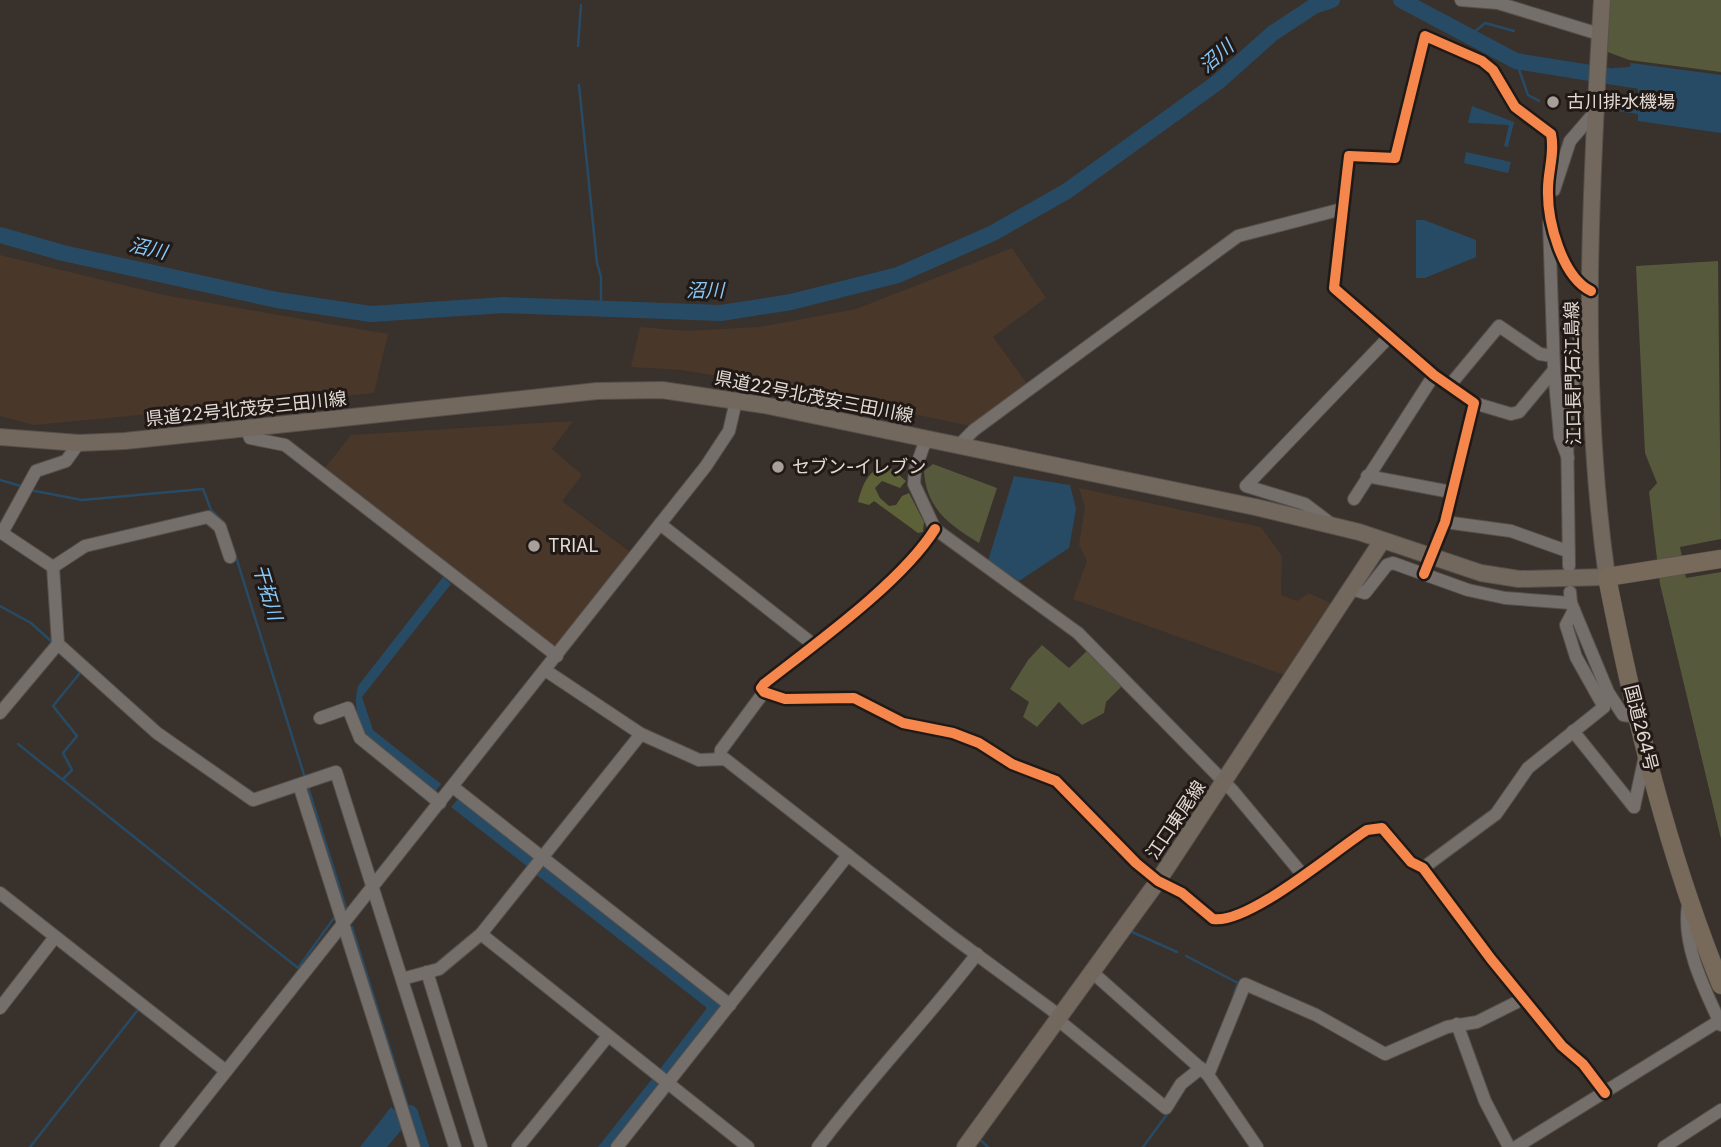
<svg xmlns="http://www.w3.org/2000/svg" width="1721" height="1147" viewBox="0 0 1721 1147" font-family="Inter,'Noto Sans JP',sans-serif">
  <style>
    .built { fill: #49372a }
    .green { fill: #56593c }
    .forest { fill: #5c6138 }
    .water { fill: #284b65 }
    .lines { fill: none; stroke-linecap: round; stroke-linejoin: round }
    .stream { stroke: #284b65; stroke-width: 2.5 }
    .river { stroke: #284b65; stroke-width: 16 }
    .minor-casing { stroke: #56504b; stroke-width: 14 }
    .major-casing { stroke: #56504b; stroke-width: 18 }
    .highway-casing { stroke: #56504b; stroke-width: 19 }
    .minor { stroke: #756f6b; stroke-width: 12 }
    .major { stroke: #73685e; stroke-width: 16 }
    .highway { stroke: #776a5a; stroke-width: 18 }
    .cycleway-casing { stroke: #201915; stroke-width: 15 }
    .cycleway { stroke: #f5874c; stroke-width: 10 }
    .poi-dot { fill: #a89f99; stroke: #201915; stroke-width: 2.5 }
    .labels { text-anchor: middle; stroke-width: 6; stroke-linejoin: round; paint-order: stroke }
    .poi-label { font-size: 18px; fill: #e3dad4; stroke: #201915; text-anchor: start }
    .street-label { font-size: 18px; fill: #e3dad4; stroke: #201915 }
    .water-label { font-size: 19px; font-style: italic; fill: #87c8fa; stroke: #201915 }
  </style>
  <rect width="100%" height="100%" fill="#39312c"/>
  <!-- built -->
  <g class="built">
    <polygon points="1012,248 1046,298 993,337 1028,385 970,426 792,388 681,370 631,367 640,327 687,331 759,327 856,309"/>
    <polygon points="0,255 164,295 388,334 374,393 34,425 0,416"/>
    <polygon points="573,421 552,449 582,475 562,501 630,552 554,648 324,469 351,435"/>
    <polygon points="1079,488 1261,527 1282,556 1281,595 1297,601 1309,593 1335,605 1287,676 1073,599 1087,561 1079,545 1085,507"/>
  </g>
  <!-- green -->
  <g class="green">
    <polygon points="1608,0 1721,0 1721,72 1629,60 1605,51"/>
    <polygon points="1718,261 1721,539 1680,547 1686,578 1721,572 1721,839 1660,584 1649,492 1657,483 1645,453 1636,266"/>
    <path d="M 933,464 L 997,488 L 979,543 C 949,525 926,508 924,471 Z"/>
    <polygon points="1042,645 1069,668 1089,649 1123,685 1106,702 1104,713 1082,725 1059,702 1037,727 1023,717 1029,702 1010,689 1028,660"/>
  </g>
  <!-- forest -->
  <path class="forest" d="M 887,465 L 906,481 L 900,488 L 882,481 L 875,488 L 880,498 L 889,506 L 896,505 L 902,496 L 909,493 L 924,522 L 923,532 L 918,533 L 874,501 L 869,505 L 858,502 C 862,486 868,469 887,465 Z"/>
  <!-- water -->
  <g class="water">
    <polygon points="1631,63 1721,75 1721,133 1638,121 1638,114 1616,111 1617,107 1638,105 1638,89 1613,81 1614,68 1630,67"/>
    <polygon points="1472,106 1514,122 1508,147 1504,146 1509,125 1468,123"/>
    <polygon points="1466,152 1511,162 1508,173 1464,163"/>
    <polygon points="1416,220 1424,220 1476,240 1476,257 1425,278 1416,278"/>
    <polygon points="1014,476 1070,485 1076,509 1069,548 1019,581 988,561"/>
    <path d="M 443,577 L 451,584 L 362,697 L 373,730 L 441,784 L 435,792 C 398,763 345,739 358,686 Z"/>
    <polygon points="458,799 534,859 528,867 451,807"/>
    <polygon points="544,867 722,1007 668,1075 660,1069 707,1008 537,875"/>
    <polygon points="652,1079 660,1086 612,1147 598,1147"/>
    <polygon points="391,1107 398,1113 403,1128 387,1147 360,1147"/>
  </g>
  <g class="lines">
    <!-- stream -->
    <g class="stream">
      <polyline points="1312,0 1314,6"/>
      <polyline points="1471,35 1485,23 1514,31"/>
      <polyline points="578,46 581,5"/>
      <polyline points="1516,61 1528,95 1539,101"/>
      <polyline points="579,85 597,263 601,277 601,310"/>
      <polyline points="0,480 24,487"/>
      <polyline points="30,490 82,500 203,489 211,510 225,524"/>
      <polyline points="236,557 305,778"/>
      <polyline points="0,606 31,623 52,642"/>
      <polyline points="18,744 298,968 334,918"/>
      <polyline points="63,779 72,770 63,753 77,736 53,706 80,673 73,665"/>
      <polyline points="308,787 346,908"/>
      <polyline points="352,927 410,1113"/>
      <polyline points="1132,932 1177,952"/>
      <polyline points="1186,956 1238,983 1234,994"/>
      <polyline points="979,1139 988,1147"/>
      <polyline points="30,1147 137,1011"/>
      <polyline points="1143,1147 1168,1113"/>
    </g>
    <!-- river -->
    <g class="river">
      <polyline points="1401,0 1516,61 1634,80"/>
      <polyline points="0,235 63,253 277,300 371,314 504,305 721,313 791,302 898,275 993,233 1067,191 1218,82 1273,33 1314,6 1332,0"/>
      <polyline points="410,1113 421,1147"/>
    </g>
    <defs>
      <g id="minor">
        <polyline points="1461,0 1498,3 1599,34"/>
        <polyline points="1554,190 1570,141 1595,112"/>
        <polyline points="1549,222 1554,370 1560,437 1568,458"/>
        <polyline points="1450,385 1499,326 1540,354 1553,356"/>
        <polyline points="1474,403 1511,414 1519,412 1554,370"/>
        <polyline points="246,428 250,438 285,445 557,656"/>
        <polyline points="926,439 915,470 914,484 935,529 1078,633 1233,791 1302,874"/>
        <polyline points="79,443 66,461 36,471 2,533 53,567 58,644 157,733 253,800 336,772 455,1147"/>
        <polyline points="959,445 974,430 1238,236 1342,209"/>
        <polyline points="1367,476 1451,492"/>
        <polyline points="1354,499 1434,375"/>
        <polyline points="1445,522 1511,531 1567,551"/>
        <polyline points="1330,523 1305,504 1246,486 1389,337"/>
        <polyline points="660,524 814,645"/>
        <path d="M 935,529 C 902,582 815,644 764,684 L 761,688 L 764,692 L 785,699 L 854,698 L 903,723 L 953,733 L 979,743 L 1012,764 L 1056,781 L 1136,863 L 1158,881 L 1182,893 L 1213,919 C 1248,925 1334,851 1367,830 L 1382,828 L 1411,862 L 1423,868 L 1491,959 L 1562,1046 L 1583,1064 L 1605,1093"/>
        <path d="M 1435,547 L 1445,522 L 1474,403 L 1434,375 L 1334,288 L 1349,156 L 1395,158 L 1425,36 L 1482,61 L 1493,70 L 1515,107 L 1551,134 C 1555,153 1548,171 1548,189 C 1547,221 1562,277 1591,291"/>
        <polyline points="1569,566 1567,428 1569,395 1580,361 1579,336 1591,321"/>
        <polyline points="53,567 85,546 208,517 220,527 230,557"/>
        <polyline points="1351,589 1365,593 1387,565 1393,563 1468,590 1505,598 1571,603"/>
        <polyline points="1570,592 1571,603 1608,692 1623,715 1637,717"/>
        <polyline points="545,670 641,734 699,760 725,759 950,935 1060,1016"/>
        <polyline points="0,713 58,644"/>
        <polyline points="320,718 348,708 360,738 440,803"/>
        <polyline points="1573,731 1634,807"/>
        <polyline points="720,758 721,750 764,692"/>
        <polyline points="299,785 414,1147"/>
        <polyline points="453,787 730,1005"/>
        <polyline points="1634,807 1645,756"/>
        <polyline points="1423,868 1496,814 1528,768 1604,707 1576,657 1566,625 1574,610"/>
        <polyline points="0,893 226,1071"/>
        <path d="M 1688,906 C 1682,946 1705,990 1721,1025"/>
        <polyline points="481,934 748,1147"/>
        <polyline points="427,972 481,1147"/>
        <polyline points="1092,972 1208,1075 1257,1147"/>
        <polyline points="402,979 439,969 481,934 641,734"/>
        <polyline points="0,1008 55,937"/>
        <polyline points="1057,1019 1166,1108 1181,1084 1201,1068"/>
        <polyline points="1457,1024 1485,1101 1509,1147"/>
        <polyline points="1208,1075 1245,984 1316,1015 1385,1054 1447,1027 1477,1022 1523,999"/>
        <polyline points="166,1147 706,466 729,431 736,401"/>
        <polyline points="518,1147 608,1036"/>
        <polyline points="617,1147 848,855"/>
        <path d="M 818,1147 C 868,1080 926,1020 977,954"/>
        <polyline points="1516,1147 1719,1021"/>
        <polyline points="1664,1147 1721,1110"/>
      </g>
      <g id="major">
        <path d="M 0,437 L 79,443 L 125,441 L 597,391 L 662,390 L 764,405 L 1255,507 L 1359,532 L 1481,573 L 1519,579 L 1607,577 C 1580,387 1590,191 1602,0"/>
        <polyline points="965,1147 1158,881 1382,541"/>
      </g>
      <path id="highway" d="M 1721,559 L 1607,577 C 1634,715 1668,855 1721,985"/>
    </defs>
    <!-- minor casing -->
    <use href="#minor" class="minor-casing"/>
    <!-- major casing -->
    <use href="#major" class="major-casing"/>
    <!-- highway casing -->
    <use href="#highway" class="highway-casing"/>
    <!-- minor -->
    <use href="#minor" class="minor"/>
    <!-- major -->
    <use href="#major" class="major"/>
    <!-- highway -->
    <use href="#highway" class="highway"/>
    <defs>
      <g id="cycleway">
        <path d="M 935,529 C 902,582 815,644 764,684 L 761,688 L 764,692 L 785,699 L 854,698 L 903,723 L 953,733 L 979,743 L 1012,764 L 1056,781 L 1136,863 L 1158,881 L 1182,893 L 1213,919 C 1248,925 1334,851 1367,830 L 1382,828 L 1411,862 L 1423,868 L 1491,959 L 1562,1046 L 1583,1064 L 1605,1093"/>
        <path d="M 1424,574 L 1445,522 L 1474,403 L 1434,375 L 1334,288 L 1349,156 L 1395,158 L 1425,36 L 1482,61 L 1493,70 L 1515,107 L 1551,134 C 1555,153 1548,171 1548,189 C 1547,221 1562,277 1591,291"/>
      </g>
    </defs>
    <!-- cycleway casing -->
    <use href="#cycleway" class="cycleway-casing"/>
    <!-- cycleway -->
    <use href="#cycleway" class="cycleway"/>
  </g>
  <!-- markers -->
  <g class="poi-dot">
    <circle cx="1553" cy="102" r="7"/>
    <circle cx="778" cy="467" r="7"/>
    <circle cx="534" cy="546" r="7"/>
  </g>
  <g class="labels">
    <!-- poi labels -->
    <g class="poi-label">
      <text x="1567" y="108">古川排水機場</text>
      <text x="792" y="473">セブン-イレブン</text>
      <text x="548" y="552">TRIAL</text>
    </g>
    <!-- street labels -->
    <g class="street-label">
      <text transform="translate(1573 373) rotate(-91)" y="6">江口長門石江島線</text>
      <text transform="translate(814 397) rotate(11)" y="6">県道22号北茂安三田川線</text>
      <text transform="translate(246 409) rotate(-6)" y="6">県道22号北茂安三田川線</text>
      <text transform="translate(1641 728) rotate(76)" y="6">国道264号</text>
      <text transform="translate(1176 820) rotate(-56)" y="6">江口東尾線</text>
    </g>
    <!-- water labels -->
    <g class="water-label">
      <text transform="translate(1216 56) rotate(-41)" y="7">沼川</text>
      <text transform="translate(148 248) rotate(13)" y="7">沼川</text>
      <text x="705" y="297">沼川</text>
      <text transform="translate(268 592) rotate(73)" y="7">干拓川</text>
    </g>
  </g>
</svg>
